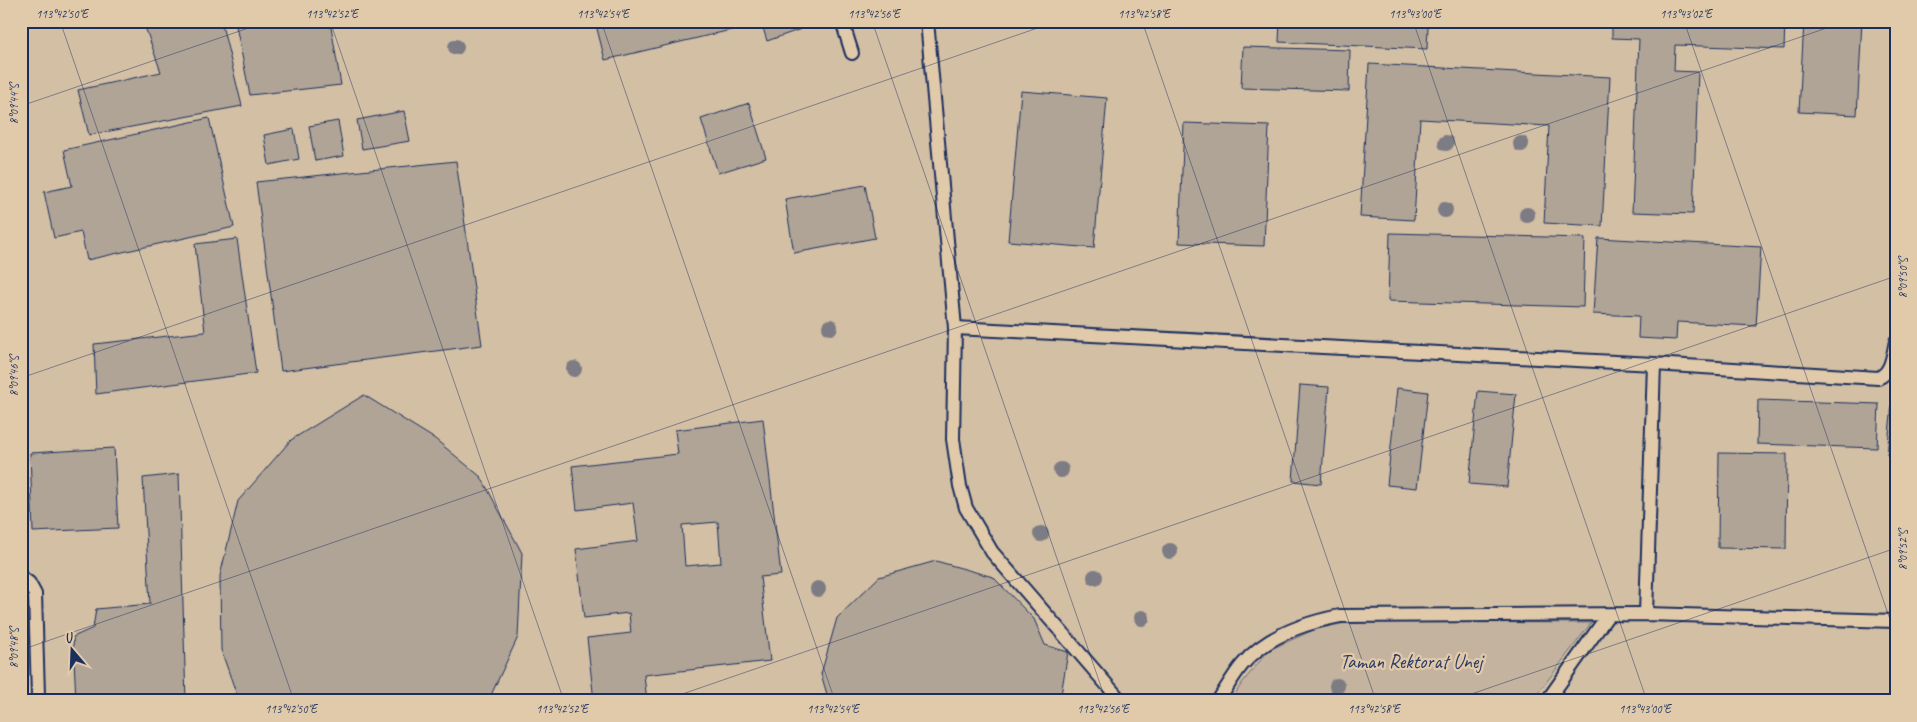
<svg xmlns="http://www.w3.org/2000/svg" width="1917" height="722" viewBox="0 0 1917 722" font-family="Caveat,sans-serif">
  <style>
    .built { fill: #d2bfa4 }
    .green { fill: #c4b39f; stroke: #70717e }
    .building { fill: #b0a497; stroke: #1b2f5e; fill-rule: evenodd }
    .lines { fill: none; stroke-linecap: round; stroke-linejoin: round }
    .service-casing { stroke: #1b2f5e; stroke-width: 16 }
    .service { stroke: #e1caaa; stroke-width: 12 }
    .tree { fill: #7d7c84 }
    .ticks { fill: none; stroke: #1b2f5e; stroke-width: 1; stroke-opacity: 0.45 }
    .labels { text-anchor: middle; stroke-width: 4.5; stroke-linejoin: round; paint-order: stroke }
    .park-label { font-size: 20px; fill: #2c3c64; stroke: #e1caaa }
    .neatline { fill: none; stroke: #1b2f5e; stroke-width: 2 }
    .ticks-label { font-size: 12px; text-anchor: middle; fill: #1b2f5e }
  </style>
  <rect width="100%" height="100%" fill="#e1caaa"/>
  <filter id="ink" filterUnits="userSpaceOnUse"><feTurbulence type="fractalNoise" baseFrequency=".02" numOctaves="2"/><feDisplacementMap in="SourceGraphic" scale="10" xChannelSelector="R" yChannelSelector="G"/><feConvolveMatrix kernelMatrix="1 2 1 2 8 2 1 2 1" color-interpolation-filters="sRGB"/></filter>
  <g filter="url(#ink)">
    <!-- built -->
    <rect class="built" x="21" y="21" width="1875" height="680"/>
    <!-- green -->
    <polygon class="green" points="1351,622 1591,623 1532,701 1231,701 1242,683 1269,650 1316,629"/>
    <!-- building -->
    <g class="building">
      <polygon points="143,21 221,21 242,106 89,135 78,90 161,72"/>
      <polygon points="235,21 330,21 341,85 250,95"/>
      <polygon points="595,21 751,21 752,25 605,60"/>
      <polygon points="761,21 802,21 804,28 767,41"/>
      <polygon points="1070,21 1223,21 1223,26"/>
      <polygon points="1280,21 1320,21 1428,26 1427,49 1279,42"/>
      <polygon points="1612,21 1785,21 1784,49 1675,45 1674,71 1698,72 1693,214 1632,212 1639,39 1612,38"/>
      <polygon points="1804,21 1862,21 1857,115 1799,112"/>
      <polygon points="1243,47 1350,50 1349,91 1241,88"/>
      <polygon points="1369,64 1610,77 1602,226 1544,223 1549,126 1420,119 1414,220 1360,217"/>
      <polygon points="1021,91 1107,98 1094,248 1008,241"/>
      <polygon points="749,103 766,158 718,173 701,119"/>
      <polygon points="404,111 410,141 362,149 357,120"/>
      <polygon points="209,118 234,227 87,260 81,232 54,238 44,192 72,186 64,150"/>
      <polygon points="338,121 344,156 315,161 309,126"/>
      <polygon points="1184,123 1269,126 1264,246 1179,243"/>
      <polygon points="294,129 299,159 269,165 264,135"/>
      <polygon points="456,161 482,345 281,371 256,182"/>
      <polygon points="865,185 875,238 794,253 785,199"/>
      <polygon points="1390,233 1585,238 1583,307 1388,301"/>
      <polygon points="1598,238 1761,247 1756,326 1677,322 1676,340 1638,338 1639,316 1593,314"/>
      <polygon points="237,239 256,373 96,394 94,344 205,332 195,244"/>
      <polygon points="1300,385 1329,387 1321,484 1293,481"/>
      <polygon points="1397,388 1428,392 1417,488 1387,485"/>
      <polygon points="1478,391 1516,394 1507,487 1469,484"/>
      <polygon points="1893,393 1896,393 1896,455 1887,455"/>
      <polygon points="364,395 435,439 481,477 522,553 518,637 491,695 486,701 239,701 221,650 220,576 238,501 291,440"/>
      <polygon points="1758,400 1879,404 1877,448 1757,444"/>
      <path d="M 763,419 L 781,575 L 760,577 L 770,661 L 644,675 L 647,701 L 594,701 L 587,638 L 631,633 L 629,613 L 584,618 L 576,549 L 638,541 L 633,503 L 577,510 L 572,466 L 678,454 L 675,430 ZM 718,522 L 721,563 L 685,566 L 682,525 Z"/>
      <polygon points="114,448 118,528 33,532 30,453"/>
      <polygon points="1719,453 1787,454 1786,549 1718,548"/>
      <polygon points="179,474 186,701 76,701 73,637 93,628 96,609 150,604 143,478"/>
      <polygon points="936,561 993,577 1034,619 1045,645 1068,652 1060,701 829,701 821,674 837,618 879,577"/>
    </g>
    <g class="lines">
      <defs>
        <g id="service">
          <polyline points="842,21 852,53"/>
          <polyline points="927,21 955,328 953,439 960,486 966,508 992,552 1121,701"/>
          <path d="M 955,328 L 1654,364 L 1878,378 C 1892,373 1893,354 1896,341"/>
          <polyline points="21,577 29,583 35,594 38,695"/>
          <polyline points="1646,614 1654,364"/>
          <path d="M 1218,701 C 1226,689 1233,676 1242,665 C 1266,636 1304,623 1340,616 L 1646,614 L 1896,621"/>
          <polyline points="1547,701 1608,615"/>
        </g>
      </defs>
      <!-- service casing -->
      <use href="#service" class="service-casing"/>
      <!-- service -->
      <use href="#service" class="service"/>
    </g>
    <!-- trees -->
    <g class="tree">
      <circle cx="456" cy="47" r="8"/>
      <circle cx="1446" cy="143" r="8"/>
      <circle cx="1521" cy="144" r="8"/>
      <circle cx="1445" cy="210" r="8"/>
      <circle cx="1527" cy="215" r="8"/>
      <circle cx="830" cy="327" r="8"/>
      <circle cx="574" cy="369" r="8"/>
      <circle cx="1061" cy="470" r="8"/>
      <circle cx="1041" cy="534" r="8"/>
      <circle cx="1170" cy="551" r="8"/>
      <circle cx="1095" cy="577" r="8"/>
      <circle cx="818" cy="589" r="8"/>
      <circle cx="1142" cy="618" r="8"/>
      <circle cx="1337" cy="686" r="8"/>
    </g>
  </g>
  <!-- ticks -->
  <path class="ticks" d="M 60,21 L 294,701M 330,21 L 564,701M 601,21 L 835,701M 872,21 L 1106,701M 1142,21 L 1376,701M 1413,21 L 1647,701M 1684,21 L 1896,637M 21,106 L 269,21M 21,378 L 1058,21M 21,650 L 1847,21M 21,696 L 23,701M 662,701 L 1896,276M 1451,701 L 1896,548"/>
  <g class="labels">
    <!-- park labels -->
    <g class="park-label">
      <text x="1411" y="668">Taman Rektorat Unej</text>
    </g>
  </g>
  <!-- margin -->
  <rect width="1917" height="722" fill="none" stroke="#e1caaa" stroke-width="55"/>
  <!-- north arrow -->
  <g transform="translate(72 650) rotate(341)" stroke="#e1caaa" stroke-width="4" paint-order="stroke">
  <path d="M0-4L9 19L0 12L-9 19Z" fill="#1b2f5e"/>
  <text y="-8" font-size="14" font-weight="bold" text-anchor="middle" fill="#1b2f5e">U</text>
  </g>
  <rect x="28" y="28" width="1862" height="666" class="neatline"/>
  <g class="ticks-label">
    <text x="62" y="18">113°42'50"E</text>
    <text x="332" y="18">113°42'52"E</text>
    <text x="603" y="18">113°42'54"E</text>
    <text x="874" y="18">113°42'56"E</text>
    <text x="1144" y="18">113°42'58"E</text>
    <text x="1415" y="18">113°43'00"E</text>
    <text x="1686" y="18">113°43'02"E</text>
    <text transform="translate(14 104) rotate(-90)" y="4">8°09'44"S</text>
    <text transform="translate(1903 278) rotate(-90)" y="4">8°09'50"S</text>
    <text transform="translate(14 376) rotate(-90)" y="4">8°09'46"S</text>
    <text transform="translate(1903 550) rotate(-90)" y="4">8°09'52"S</text>
    <text transform="translate(14 648) rotate(-90)" y="4">8°09'48"S</text>
    <text x="291" y="713">113°42'50"E</text>
    <text x="562" y="713">113°42'52"E</text>
    <text x="833" y="713">113°42'54"E</text>
    <text x="1103" y="713">113°42'56"E</text>
    <text x="1374" y="713">113°42'58"E</text>
    <text x="1645" y="713">113°43'00"E</text>
  </g>
</svg>
